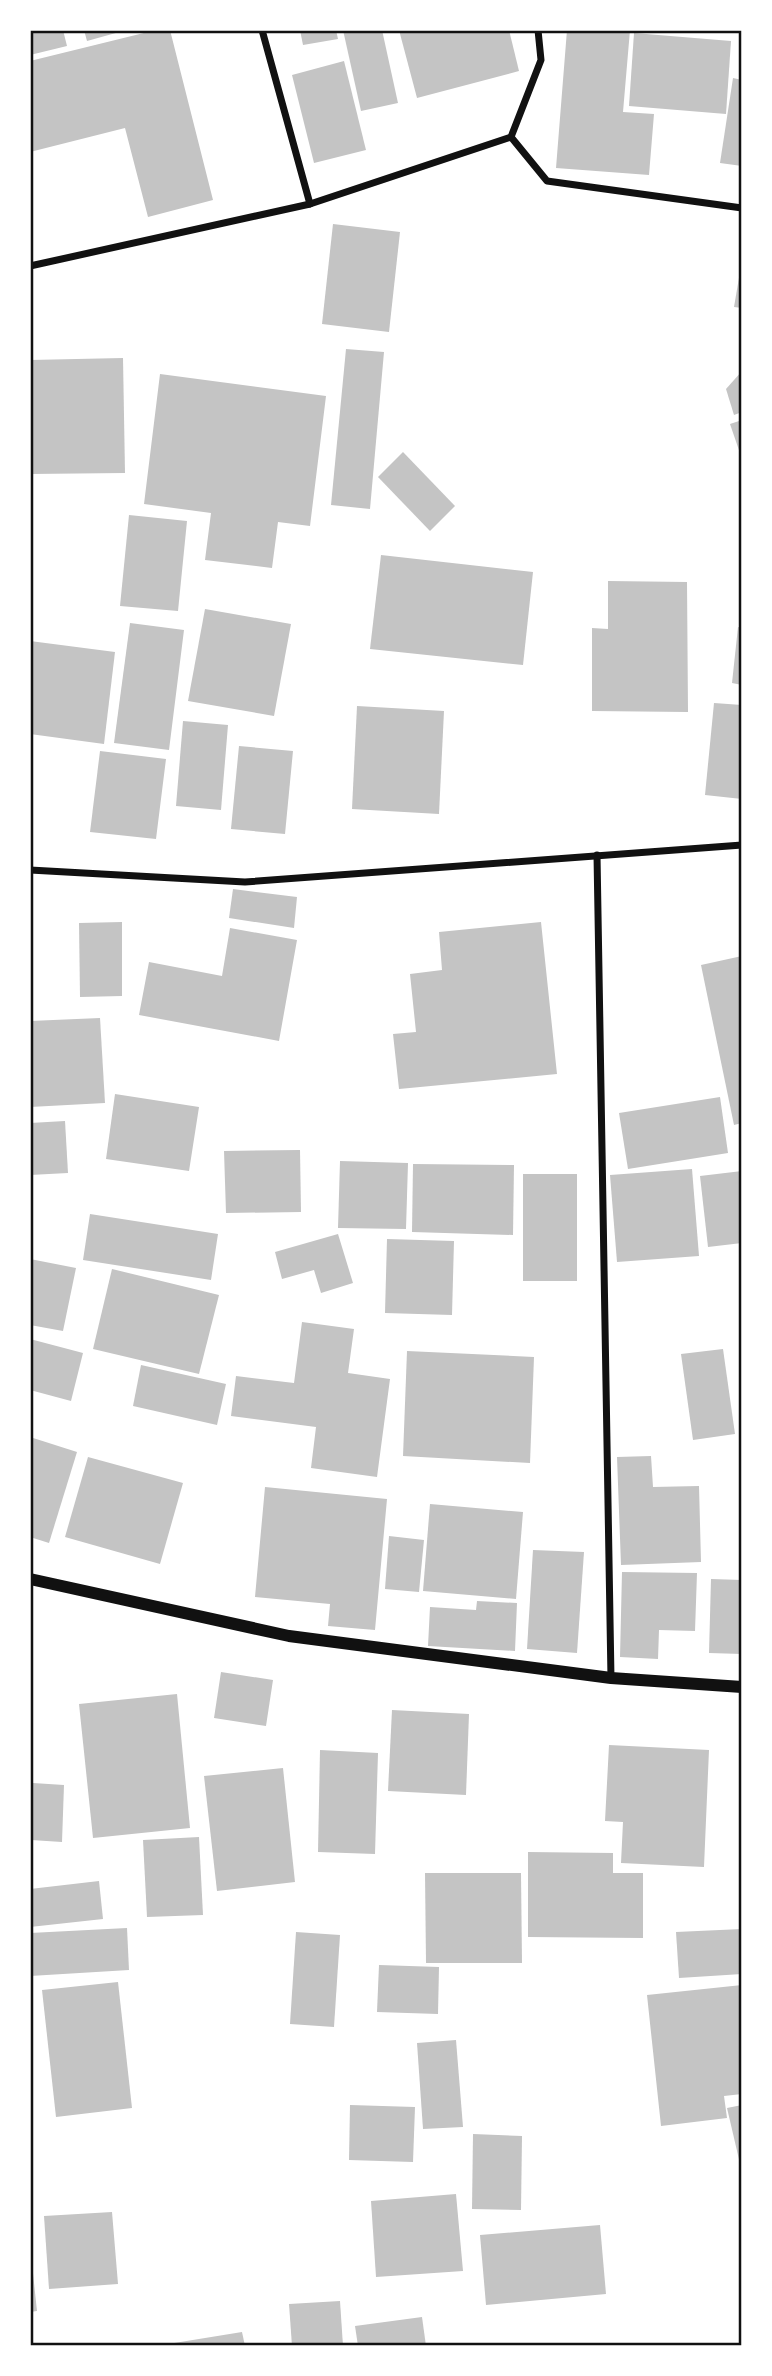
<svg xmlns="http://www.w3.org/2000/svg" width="772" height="2376" viewBox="0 0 772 2376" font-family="Montserrat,sans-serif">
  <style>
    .building { fill: #c4c4c4 }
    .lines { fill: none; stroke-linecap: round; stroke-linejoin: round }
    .minor { stroke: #111; stroke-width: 7 }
    .tertiary { stroke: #111; stroke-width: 12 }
    .neatline { fill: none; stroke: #111; stroke-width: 2.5 }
  </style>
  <rect width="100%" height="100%" fill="#fff"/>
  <!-- building -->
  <g class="building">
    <polygon points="30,30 63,30 67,46 30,55"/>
    <polygon points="84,30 123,30 123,31 87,41"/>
    <polygon points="156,30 170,30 213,200 148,217 125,128 30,152 30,61"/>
    <polygon points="300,30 336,30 338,39 303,45"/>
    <polygon points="343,30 382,30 398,103 361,111"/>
    <polygon points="399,30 509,30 519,71 417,98"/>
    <polygon points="567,30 630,30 623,112 654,114 649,175 556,168"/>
    <polygon points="634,33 731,41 726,114 629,106"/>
    <polygon points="344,61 366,150 314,163 292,75"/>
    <polygon points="733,78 742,80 742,166 720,163"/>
    <polygon points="333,224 400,232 389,332 322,324"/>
    <polygon points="741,266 742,266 742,308 734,307"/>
    <polygon points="346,349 384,352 370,509 331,505"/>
    <polygon points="123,358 125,473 30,474 30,360"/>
    <polygon points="742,371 742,412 734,415 726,389"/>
    <polygon points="160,374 326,396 310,526 278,522 272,568 205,560 211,513 144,504"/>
    <polygon points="742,420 742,459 730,424"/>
    <polygon points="403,452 455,506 430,531 378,477"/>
    <polygon points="129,515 187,521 178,611 120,606"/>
    <polygon points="381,555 533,572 523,665 370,649"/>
    <polygon points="608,581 687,582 688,712 592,711 592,628 608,629"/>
    <polygon points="205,609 291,624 274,716 188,701"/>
    <polygon points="130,623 184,630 169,750 114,743"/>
    <polygon points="738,627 742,628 742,685 732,683"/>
    <polygon points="30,641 115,652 104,744 30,734"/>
    <polygon points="714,703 742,705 742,799 705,795"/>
    <polygon points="357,706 444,711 439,814 352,809"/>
    <polygon points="183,721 228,725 221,810 176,806"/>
    <polygon points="239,746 293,751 285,834 231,829"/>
    <polygon points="100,751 166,759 156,839 90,832"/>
    <polygon points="233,889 297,897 294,928 229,918"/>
    <polygon points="122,922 122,996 80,997 79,923"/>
    <polygon points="541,922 557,1074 399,1089 393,1034 416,1032 410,974 442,970 439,932"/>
    <polygon points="230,928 297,940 279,1041 139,1015 149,962 222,976"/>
    <polygon points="742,956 742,1123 734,1125 701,965"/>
    <polygon points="100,1018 105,1103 30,1107 30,1021"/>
    <polygon points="115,1094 199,1107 189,1171 106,1159"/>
    <polygon points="720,1097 728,1153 628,1169 619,1113"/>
    <polygon points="65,1121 68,1173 30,1175 30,1123"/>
    <polygon points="300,1150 301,1212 226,1213 224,1151"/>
    <polygon points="340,1161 408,1163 406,1229 338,1228"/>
    <polygon points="413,1164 514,1165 513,1235 412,1232"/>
    <polygon points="692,1169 699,1256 617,1262 610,1175"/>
    <polygon points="742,1171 742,1243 708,1247 700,1176"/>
    <rect x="523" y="1174" width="54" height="107"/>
    <polygon points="90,1214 218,1234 211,1280 83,1260"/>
    <polygon points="338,1234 353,1283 321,1293 314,1270 282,1279 275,1252"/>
    <polygon points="387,1239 454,1241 452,1315 385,1313"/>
    <polygon points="30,1259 76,1268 63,1331 30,1325"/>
    <polygon points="112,1269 219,1295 199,1374 93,1349"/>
    <polygon points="302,1322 354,1329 348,1373 390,1379 377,1477 311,1468 316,1427 231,1416 236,1376 294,1383"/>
    <polygon points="30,1339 83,1353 71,1401 30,1390"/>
    <polygon points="723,1349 735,1434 693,1440 681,1354"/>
    <polygon points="407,1351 534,1357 530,1463 403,1456"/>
    <polygon points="141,1365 226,1384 217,1425 133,1406"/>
    <polygon points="30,1437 77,1452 49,1543 30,1537"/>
    <polygon points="651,1456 653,1487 699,1486 701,1562 621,1565 617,1457"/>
    <polygon points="88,1457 183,1483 160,1564 65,1537"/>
    <polygon points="265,1487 387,1499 375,1630 328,1626 330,1604 255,1597"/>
    <polygon points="430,1504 523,1512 516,1599 423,1591"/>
    <polygon points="389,1536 424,1540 419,1592 385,1589"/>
    <polygon points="533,1550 584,1552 577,1653 527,1649"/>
    <polygon points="622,1572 697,1573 695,1631 659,1630 658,1659 620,1657"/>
    <polygon points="711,1579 742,1580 742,1654 709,1653"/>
    <polygon points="477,1601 517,1603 515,1651 428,1646 430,1607 476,1610"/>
    <polygon points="221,1672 273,1680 266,1726 214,1718"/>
    <polygon points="177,1694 190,1828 93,1838 79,1704"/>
    <polygon points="392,1710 469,1714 466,1795 388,1791"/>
    <polygon points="609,1745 709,1750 704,1867 621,1863 623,1822 605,1821"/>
    <polygon points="320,1750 378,1753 375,1854 318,1852"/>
    <polygon points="283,1768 295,1882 217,1891 204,1776"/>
    <polygon points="33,1783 64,1785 62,1842 31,1840"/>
    <polygon points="199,1837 203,1915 147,1917 143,1840"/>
    <polygon points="528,1852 613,1853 613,1873 643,1873 643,1938 528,1937"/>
    <polygon points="425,1873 521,1873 522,1963 426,1963"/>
    <polygon points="99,1881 103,1919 30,1927 30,1889"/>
    <polygon points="127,1928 129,1970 30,1976 30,1933"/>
    <polygon points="742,1929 742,1974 679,1978 676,1932"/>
    <polygon points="296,1932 340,1935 334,2027 290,2024"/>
    <polygon points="379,1965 439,1967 438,2014 377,2012"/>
    <polygon points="118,1982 132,2108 56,2117 42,1990"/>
    <polygon points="742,1985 742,2094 724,2096 727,2118 661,2126 647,1995"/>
    <polygon points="456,2040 463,2127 423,2129 417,2043"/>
    <polygon points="350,2105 415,2107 413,2162 349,2160"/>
    <polygon points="742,2105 742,2167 741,2168 727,2108"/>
    <polygon points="473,2134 522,2136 521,2210 472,2209"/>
    <polygon points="456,2194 463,2271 376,2277 371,2201"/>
    <polygon points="112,2212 118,2284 49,2289 44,2216"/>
    <polygon points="600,2225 606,2294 486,2305 480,2235"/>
    <polygon points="32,2264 37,2311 30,2312 30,2265"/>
    <polygon points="340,2301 343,2346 292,2346 289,2304"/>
    <polygon points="422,2317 426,2346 358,2346 355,2326"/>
    <polygon points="242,2332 245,2346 162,2346 162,2345"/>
  </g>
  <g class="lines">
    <!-- minor -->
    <g class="minor">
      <polyline points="262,30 310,204"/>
      <polyline points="511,137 547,181 742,208"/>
      <polyline points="30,266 310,204 511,137 541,60 538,30"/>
      <polyline points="597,855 611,1678"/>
      <polyline points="30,870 245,882 742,845"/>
    </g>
    <!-- tertiary -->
    <polyline class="tertiary" points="30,1579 289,1636 611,1678 742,1687"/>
  </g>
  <!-- border -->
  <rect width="772" height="2376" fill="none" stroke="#ffffff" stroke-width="63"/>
  <rect x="32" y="32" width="708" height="2312" class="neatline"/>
</svg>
